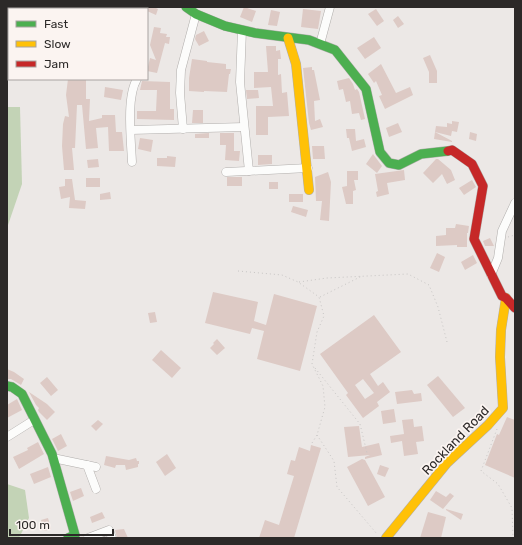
<svg xmlns="http://www.w3.org/2000/svg" width="522" height="545" viewBox="0 0 522 545" font-family="Rubik,sans-serif">
  <style>
    .green { fill: #c3d3b6 }
    .building { fill: #ddcac5; fill-rule: evenodd }
    .lines { fill: none; stroke-linecap: round; stroke-linejoin: round }
    .street-casing { stroke: #b1aeac; stroke-width: 9 }
    .fast-casing { stroke: #b1aeac; stroke-width: 10 }
    .slow-casing { stroke: #b1aeac; stroke-width: 10 }
    .jam-casing { stroke: #b1aeac; stroke-width: 10 }
    .path { stroke: #c8c6c5; stroke-width: 1; stroke-dasharray: 1 3; stroke-linecap: butt }
    .street { stroke: #fcfcfb; stroke-width: 8 }
    .fast { stroke: #4caf50; stroke-width: 9 }
    .slow { stroke: #ffc107; stroke-width: 9 }
    .jam { stroke: #c62828; stroke-width: 9 }
    .labels { text-anchor: middle; stroke-width: 3.5; stroke-linejoin: round; paint-order: stroke }
    .street-label { font-size: 13px; fill: #2c2928; stroke: #fbf4f1 }
  </style>
  <rect width="100%" height="100%" fill="#ece8e6"/>
  <!-- green -->
  <g class="green">
    <polygon points="7,107 20,107 22,184 7,228"/>
    <polygon points="7,484 25,490 29,518 19,538 7,538"/>
  </g>
  <!-- building -->
  <g class="building">
    <polygon points="137,7 156,7 156,8 158,9 156,15 147,11 147,9 142,9"/>
    <polygon points="244,7 256,11 252,22 240,17"/>
    <polygon points="303,9 321,11 318,29 301,27"/>
    <polygon points="376,9 384,21 377,26 368,14"/>
    <polygon points="271,10 280,12 277,26 268,25"/>
    <polygon points="398,16 404,24 398,28 393,20"/>
    <polygon points="154,27 161,28 160,33 167,34 166,37 170,37 169,44 165,43 157,73 147,71 150,58 156,60 150,45"/>
    <polygon points="204,31 209,41 199,46 195,39 196,35"/>
    <polygon points="374,37 381,48 365,59 357,48"/>
    <polygon points="266,46 276,46 276,51 280,50 281,59 278,59 278,75 281,74 282,93 287,92 289,116 268,117 268,135 256,135 256,106 273,106 271,87 254,88 254,72 268,72"/>
    <polygon points="430,55 437,71 437,83 429,83 429,72 423,58"/>
    <polygon points="192,59 207,61 207,62 226,64 226,69 231,69 230,74 229,74 227,92 204,91 204,92 189,91 189,78"/>
    <polygon points="381,64 396,93 410,87 413,95 385,109 379,96 382,95 376,81 374,83 368,74"/>
    <polygon points="312,67 312,70 314,70 320,100 314,101 315,121 320,119 323,127 311,130 309,123 303,68"/>
    <polygon points="349,78 353,84 355,90 357,89 359,92 365,119 361,120 359,113 352,114 350,101 346,102 343,89 339,90 337,81"/>
    <polygon points="68,79 86,80 86,99 90,99 89,121 102,118 102,115 115,115 116,132 122,132 124,151 109,151 108,127 96,128 98,148 86,149 82,105 77,105 75,148 72,148 74,170 64,170 62,146 63,124 65,116 69,117 66,95"/>
    <polygon points="142,81 170,82 170,109 174,109 174,120 137,119 137,111 156,111 157,90 140,90"/>
    <polygon points="105,87 123,90 121,100 104,97"/>
    <polygon points="246,90 258,90 259,98 247,99"/>
    <polygon points="193,110 203,110 203,123 192,123"/>
    <polygon points="452,121 459,122 457,132 452,131 451,136 435,132 436,126 447,127 447,123 452,124"/>
    <polygon points="398,123 402,132 389,137 386,128"/>
    <polygon points="346,129 355,129 356,141 364,139 366,147 352,151 349,138 347,138"/>
    <polygon points="435,132 452,141 452,142 434,139"/>
    <polygon points="470,132 477,134 476,141 469,139"/>
    <polygon points="209,133 209,138 195,138 195,134"/>
    <polygon points="220,133 234,133 234,151 240,151 239,161 225,160 226,145 220,145"/>
    <polygon points="140,138 153,140 151,152 138,149"/>
    <polygon points="312,146 324,146 325,159 313,159"/>
    <polygon points="373,154 382,166 377,173 366,164"/>
    <polygon points="258,155 272,155 272,164 258,165"/>
    <polygon points="167,156 176,157 175,167 157,166 157,158 167,158"/>
    <polygon points="98,159 99,167 88,168 87,160"/>
    <polygon points="436,159 438,159 451,170 455,180 447,184 442,174 433,183 423,173"/>
    <polygon points="404,170 405,180 387,183 389,194 377,197 376,192 378,191 375,174"/>
    <polygon points="347,171 358,171 358,180 354,180 356,190 353,191 353,204 346,204 342,187 347,186"/>
    <polygon points="328,172 331,182 329,221 320,220 322,201 316,201 315,177"/>
    <rect x="227" y="177" width="15" height="9"/>
    <rect x="86" y="178" width="14" height="9"/>
    <polygon points="65,179 72,179 75,200 86,201 85,209 69,208 70,197 61,199 59,187 65,186"/>
    <polygon points="472,180 476,187 464,195 459,188"/>
    <rect x="269" y="182" width="9" height="7"/>
    <polygon points="110,192 111,199 100,200 100,194"/>
    <rect x="289" y="194" width="14" height="8"/>
    <polygon points="293,206 308,210 306,217 291,212"/>
    <polygon points="456,224 469,226 468,233 467,233 467,247 457,247 457,245 436,246 436,236 446,235 446,228 455,228"/>
    <polygon points="490,238 494,246 485,246 483,241"/>
    <polygon points="437,253 445,257 439,272 430,268"/>
    <polygon points="473,255 477,263 465,270 461,262"/>
    <polygon points="213,292 258,302 254,321 266,325 274,294 317,306 300,371 257,359 264,331 252,328 250,334 205,323"/>
    <polygon points="155,312 157,322 150,323 148,313"/>
    <path d="M 374,315 L 401,352 L 370,374 L 378,386 L 383,382 L 390,392 L 377,402 L 379,406 L 363,418 L 346,395 L 348,393 L 320,354 ZM 363,379 L 374,393 L 365,399 L 355,385 Z"/>
    <polygon points="217,339 225,348 217,355 210,348 214,344 213,343"/>
    <polygon points="161,350 181,368 172,378 152,360"/>
    <polygon points="7,369 14,372 24,379 21,385 11,379 7,379"/>
    <polygon points="438,376 465,408 453,417 427,385"/>
    <polygon points="47,377 58,390 51,396 40,383"/>
    <polygon points="412,390 414,394 421,393 422,401 397,404 395,392"/>
    <polygon points="29,392 47,404 55,412 47,420 39,412 38,410 39,408 36,405"/>
    <polygon points="17,399 22,410 7,418 7,405"/>
    <polygon points="394,409 396,422 383,424 381,411"/>
    <polygon points="507,417 515,420 515,478 485,465 497,434 499,435"/>
    <polygon points="413,419 414,427 422,426 424,441 416,442 418,454 404,456 402,441 391,443 390,436 404,434 402,420"/>
    <polygon points="98,420 103,424 96,431 91,426"/>
    <polygon points="359,426 362,447 379,443 382,455 365,459 365,457 370,455 348,457 344,427"/>
    <polygon points="61,434 67,446 58,451 52,439"/>
    <polygon points="38,442 44,454 19,469 13,457 28,450 27,448"/>
    <polygon points="311,445 321,448 294,538 259,538 265,520 279,525 294,476 287,474 291,460 295,461 299,447 310,451"/>
    <polygon points="167,454 176,468 165,476 156,462"/>
    <polygon points="106,456 129,460 136,458 137,461 139,461 139,464 138,464 138,467 126,470 125,465 116,465 115,468 104,465"/>
    <polygon points="362,459 365,460 385,497 368,506 347,467"/>
    <polygon points="380,465 389,468 385,477 377,474"/>
    <polygon points="48,467 51,477 34,484 30,474"/>
    <polygon points="81,488 84,496 73,501 70,492"/>
    <polygon points="436,491 446,497 450,493 454,496 443,509 430,500"/>
    <polygon points="446,509 463,514 461,520 446,510"/>
    <polygon points="102,512 105,518 92,523 90,517"/>
    <polygon points="428,512 446,517 441,538 420,538"/>
    <polygon points="48,518 51,529 44,531 41,520"/>
    <polygon points="124,529 128,538 117,538 115,530"/>
  </g>
  <g class="lines">
    <defs>
      <g id="street">
        <polyline points="242,30 240,82 249,171"/>
        <polyline points="320,44 330,7"/>
        <polyline points="183,129 180,93 181,70 196,14"/>
        <polyline points="131,130 244,127"/>
        <path d="M 132,162 C 131,140 126,97 137,79"/>
        <polyline points="226,172 308,168"/>
        <polyline points="491,275 498,258 502,231 515,203"/>
        <polyline points="7,437 34,420"/>
        <polyline points="53,458 96,467"/>
        <polyline points="87,465 96,489"/>
        <polyline points="88,538 109,530 112,538"/>
      </g>
      <g id="fast">
        <polyline points="186,7 196,14 225,26 255,33 309,40 335,50 366,89 380,152 389,163 399,165 421,154 448,151"/>
        <polyline points="7,386 12,387 22,394 52,454 75,535 68,538"/>
      </g>
      <g id="slow">
        <polyline points="288,38 296,64 309,190"/>
        <polyline points="386,538 447,463 488,425 503,408 500,357 501,330 506,298"/>
      </g>
      <polyline id="jam" points="448,151 452,150 472,164 483,186 474,239 502,296 506,298 515,308"/>
    </defs>
    <!-- street casing -->
    <use href="#street" class="street-casing"/>
    <!-- fast casing -->
    <use href="#fast" class="fast-casing"/>
    <!-- slow casing -->
    <use href="#slow" class="slow-casing"/>
    <!-- jam casing -->
    <use href="#jam" class="jam-casing"/>
    <!-- path -->
    <g class="path">
      <polyline points="508,237 515,235"/>
      <polyline points="238,271 282,275 298,282 319,297 324,316 317,332 312,364 323,386 325,407 317,435 312,443"/>
      <polyline points="299,282 327,278 408,274 429,285 438,307 447,342"/>
      <polyline points="320,297 362,276"/>
      <polyline points="315,368 360,424 367,453"/>
      <polyline points="497,429 481,471 498,484 512,508 513,538"/>
      <polyline points="317,435 334,461 337,487 377,534"/>
    </g>
    <!-- street -->
    <use href="#street" class="street"/>
    <!-- fast -->
    <use href="#fast" class="fast"/>
    <!-- slow -->
    <use href="#slow" class="slow"/>
    <!-- jam -->
    <use href="#jam" class="jam"/>
  </g>
  <g class="labels">
    <!-- street labels -->
    <g class="street-label">
      <text transform="translate(455 440) rotate(-46)" y="5">Rockland Road</text>
    </g>
  </g>
  <!-- border -->
  <rect width="522" height="545" fill="none" stroke="#2c2928" stroke-width="16"/>
  <!-- legend -->
  <rect x="8" y="8" width="140" height="72" fill="#fbf4f1" stroke="#a8a3a1"/>
  <rect x="16" y="21" width="20" height="6" fill="#4caf50" stroke="#a8a3a1"/>
  <text x="44" y="28" font-size="12" fill="#2c2928">Fast</text>
  <rect x="16" y="41" width="20" height="6" fill="#ffc107" stroke="#a8a3a1"/>
  <text x="44" y="48" font-size="12" fill="#2c2928">Slow</text>
  <rect x="16" y="61" width="20" height="6" fill="#c62828" stroke="#a8a3a1"/>
  <text x="44" y="68" font-size="12" fill="#2c2928">Jam</text>
  <!-- scale -->
  <path d="M10 529v6h103v-6" fill="none" stroke="#2c2928" stroke-width="2"/>
  <text x="16" y="529" font-size="12" fill="#2c2928" stroke="#fbf4f1" stroke-width="3" paint-order="stroke">100 m</text>
</svg>
